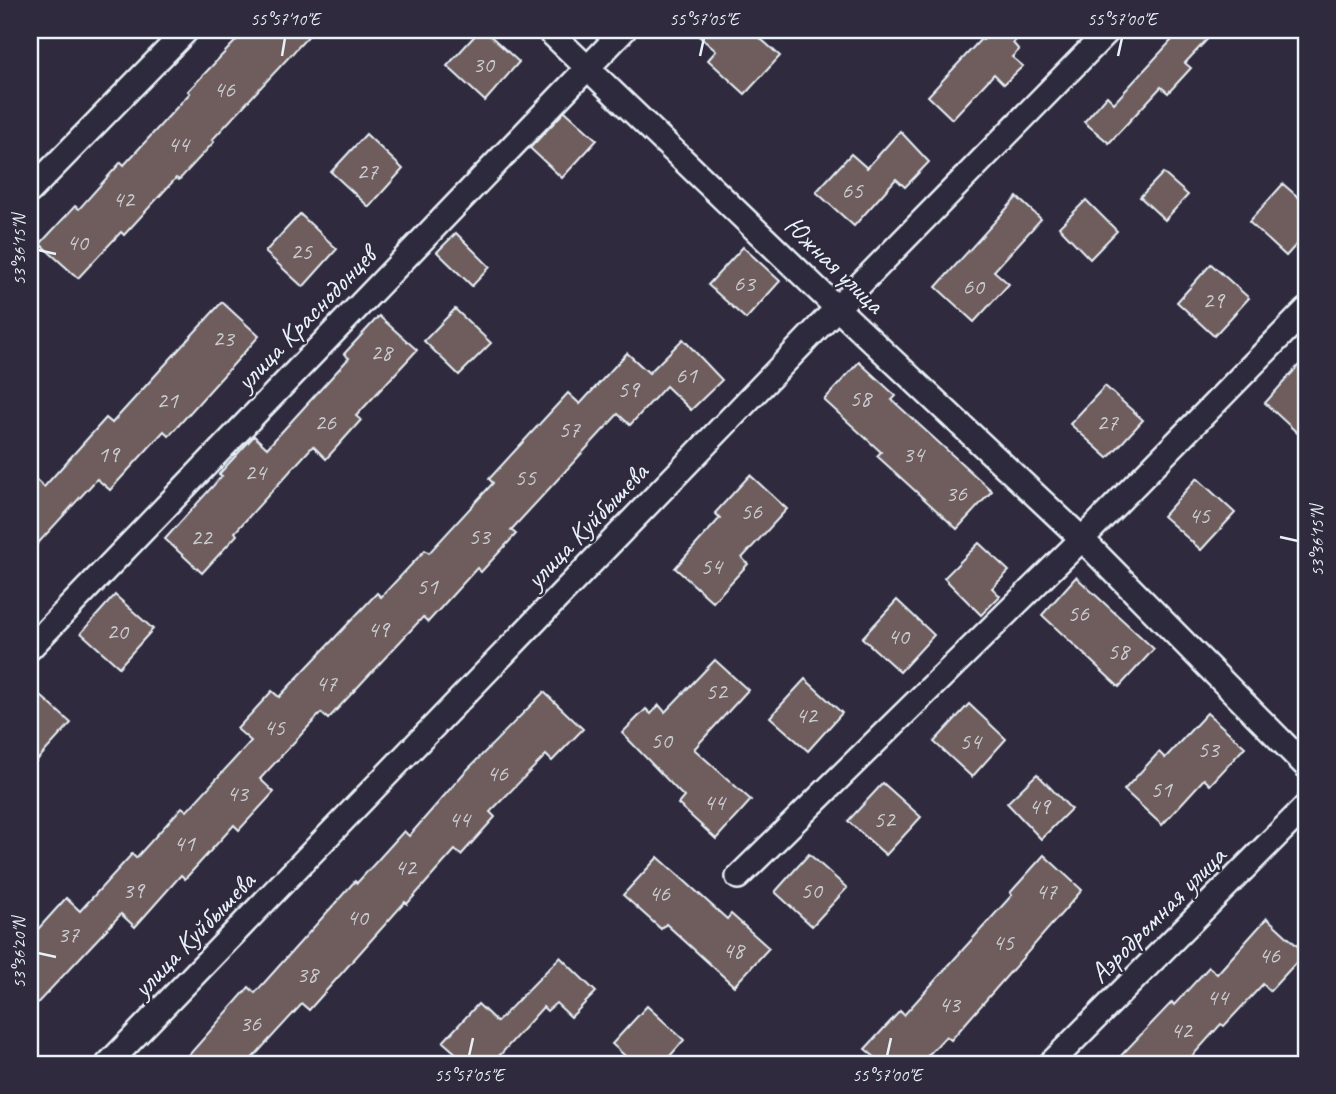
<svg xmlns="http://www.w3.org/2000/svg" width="1336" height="1094" viewBox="0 0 1336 1094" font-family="Caveat,sans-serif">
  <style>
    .building { fill: #6e5d5b; stroke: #e8f1f8; stroke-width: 2 }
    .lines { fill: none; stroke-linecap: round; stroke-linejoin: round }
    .minor-casing { stroke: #e8f1f8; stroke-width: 28 }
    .minor { stroke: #2f2a3d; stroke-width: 23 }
    .ticks { fill: none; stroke: #e8f1f8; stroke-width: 2.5 }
    .labels { text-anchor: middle; stroke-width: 5; stroke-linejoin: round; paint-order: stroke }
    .number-label { font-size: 24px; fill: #caccd1 }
    .street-label { font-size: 28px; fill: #e8f1f8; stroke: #2f2a3d }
    .neatline { fill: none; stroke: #e8f1f8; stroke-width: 2.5 }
    .ticks-label { font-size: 18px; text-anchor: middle; fill: #e8f1f8 }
  </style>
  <rect width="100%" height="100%" fill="#2f2a3d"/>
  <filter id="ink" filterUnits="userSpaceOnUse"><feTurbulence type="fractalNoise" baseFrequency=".0143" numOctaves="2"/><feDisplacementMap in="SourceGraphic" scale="14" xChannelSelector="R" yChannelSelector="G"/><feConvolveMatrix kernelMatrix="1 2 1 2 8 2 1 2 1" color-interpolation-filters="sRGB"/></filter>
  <g filter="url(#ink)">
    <!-- building -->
    <g class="building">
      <polygon points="246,30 314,30 212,140 214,142 179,180 176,178 124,235 121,232 78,278 40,244 75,206 79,209 121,162 124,165 190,93 188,91"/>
      <polygon points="480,30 484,30 519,62 485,101 447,66"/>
      <polygon points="692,30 751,30 780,56 745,94 708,60 716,51"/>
      <polygon points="993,30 1026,30 1013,43 1019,50 1012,57 1023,66 1004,84 994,74 952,119 928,96 981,39 983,40"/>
      <polygon points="1181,30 1216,30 1185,63 1191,68 1168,93 1161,87 1109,143 1084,122 1107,96 1114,103"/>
      <polygon points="565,111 597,140 562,178 530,148"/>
      <polygon points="900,131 929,162 905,187 896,179 854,226 816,192 851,154 867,168"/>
      <polygon points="366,134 403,169 369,207 331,172"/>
      <polygon points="1163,173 1188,195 1165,220 1140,197"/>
      <polygon points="1283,184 1306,204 1306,234 1286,256 1249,222"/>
      <polygon points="1017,197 1041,219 994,271 1009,284 974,322 936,287"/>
      <polygon points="1086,200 1117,231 1090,259 1059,227"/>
      <polygon points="300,214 337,249 303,287 265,252"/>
      <polygon points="456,233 490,267 472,286 437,252"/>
      <polygon points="743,247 780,281 746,319 708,285"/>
      <polygon points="1211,264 1249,298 1214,336 1177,302"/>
      <polygon points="222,302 259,336 169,436 164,431 110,490 97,479 30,552 30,474 44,487 106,418 112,423"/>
      <polygon points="455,309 491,343 459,375 424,341"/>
      <polygon points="379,316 417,350 356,416 361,420 326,459 313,446 235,532 237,535 202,573 165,539 222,476 219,474 254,436 267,448 349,358 344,354"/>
      <polygon points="683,339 722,380 691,410 666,386 630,425 618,414 511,530 516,534 481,572 477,568 428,622 423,617 328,719 321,713 260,779 274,792 239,830 234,825 185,879 181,875 135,927 121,914 30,1011 30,938 66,898 80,911 132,854 136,858 182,807 187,811 251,741 237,729 272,691 279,697 377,593 381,597 425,550 429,553 493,483 489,479 568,393 580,404 627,353 649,373"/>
      <polygon points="1306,357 1306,441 1265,403"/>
      <polygon points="859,362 896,396 892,400 992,491 957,529 877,456 881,452 824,400"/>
      <polygon points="1105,386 1143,420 1108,458 1070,424"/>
      <polygon points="750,475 787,509 742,558 748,564 713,602 675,568 720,518 715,513"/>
      <polygon points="1197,478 1235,513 1201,550 1163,516"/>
      <polygon points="979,543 1009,571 992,588 1000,596 981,615 944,578"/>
      <polygon points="1076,577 1154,649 1119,687 1042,615"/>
      <polygon points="115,595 153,629 119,667 81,633"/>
      <polygon points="897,600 934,635 900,672 862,638"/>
      <polygon points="715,660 748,690 694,749 751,800 716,839 678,804 684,797 622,733 646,709 651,714 659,705 665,712"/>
      <polygon points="805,679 842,713 808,751 770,717"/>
      <polygon points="30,686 71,723 30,768"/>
      <polygon points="544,692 583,729 552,761 546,755 490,812 495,817 461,855 455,850 407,904 405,902 309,1010 302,1004 247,1064 181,1064 249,987 255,993 355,881 357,883 404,831 409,836 464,773"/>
      <polygon points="969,704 1006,739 972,777 934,742"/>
      <polygon points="1207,713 1245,747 1210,785 1204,779 1162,825 1124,790 1159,752 1165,758"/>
      <polygon points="1037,774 1071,809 1041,839 1007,803"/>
      <polygon points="883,783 921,817 886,855 848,821"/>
      <polygon points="809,854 847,888 812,926 775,892"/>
      <polygon points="1044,855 1082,890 951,1040 946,1036 920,1064 883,1064 865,1049 900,1011 904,1015 1012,895 1010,893"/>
      <polygon points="658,857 727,919 731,914 769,948 734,986 666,924 661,929 623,895"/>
      <polygon points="1267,918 1305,953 1270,991 1263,984 1224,1026 1221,1024 1185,1064 1113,1064 1172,1002 1174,1005 1209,967 1217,974"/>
      <polygon points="560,957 596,992 571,1017 556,1003 547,1011 543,1007 492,1064 468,1064 443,1042 478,1004 497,1022"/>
      <polygon points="647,1006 684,1040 663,1064 634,1064 612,1044"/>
    </g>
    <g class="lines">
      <defs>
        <g id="minor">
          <polyline points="548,30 837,308 1082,539 1306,766"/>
          <polyline points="30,191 187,30"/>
          <polyline points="30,648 624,30"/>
          <polyline points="738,877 1082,539 1306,310"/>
          <polyline points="108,1064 837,308 1109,30"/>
          <polyline points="1050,1064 1306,806"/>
        </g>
      </defs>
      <!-- minor casing -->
      <use href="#minor" class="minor-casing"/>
      <!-- minor -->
      <use href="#minor" class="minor"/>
    </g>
  </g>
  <!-- ticks -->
  <path class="ticks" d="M 282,56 L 285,38M 700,56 L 704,38M 1118,56 L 1122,38M 38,250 L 56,254M 1280,537 L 1298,541M 38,953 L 56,957M 469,1056 L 473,1038M 887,1056 L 891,1038"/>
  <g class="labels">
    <!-- number labels -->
    <g class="number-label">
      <text x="483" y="72">30</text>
      <text x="224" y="97">46</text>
      <text x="178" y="152">44</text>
      <text x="367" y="179">27</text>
      <text x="852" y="198">65</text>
      <text x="123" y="207">42</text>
      <text x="77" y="250">40</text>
      <text x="301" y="259">25</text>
      <text x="744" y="291">63</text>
      <text x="973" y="294">60</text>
      <text x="1213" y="308">29</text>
      <text x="223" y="346">23</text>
      <text x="381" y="360">28</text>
      <text x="686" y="383">61</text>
      <text x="628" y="397">59</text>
      <text x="860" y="406">58</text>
      <text x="167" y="408">21</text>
      <text x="325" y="430">26</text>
      <text x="1107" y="430">27</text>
      <text x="569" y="437">57</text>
      <text x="108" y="462">19</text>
      <text x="913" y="462">34</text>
      <text x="255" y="480">24</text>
      <text x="525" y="485">55</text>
      <text x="956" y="501">36</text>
      <text x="751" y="519">56</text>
      <text x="1199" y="523">45</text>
      <text x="479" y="544">53</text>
      <text x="201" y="545">22</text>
      <text x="711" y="574">54</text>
      <text x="427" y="594">51</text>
      <text x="1078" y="621">56</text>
      <text x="378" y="637">49</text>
      <text x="117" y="639">20</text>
      <text x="898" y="644">40</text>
      <text x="1118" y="659">58</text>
      <text x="326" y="691">47</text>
      <text x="716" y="699">52</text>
      <text x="806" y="723">42</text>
      <text x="274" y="735">45</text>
      <text x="661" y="748">50</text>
      <text x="970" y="749">54</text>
      <text x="1208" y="757">53</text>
      <text x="497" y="781">46</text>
      <text x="1161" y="797">51</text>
      <text x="237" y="801">43</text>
      <text x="714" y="810">44</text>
      <text x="1039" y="814">49</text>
      <text x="459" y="827">44</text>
      <text x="884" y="827">52</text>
      <text x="184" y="851">41</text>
      <text x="405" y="875">42</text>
      <text x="133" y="898">39</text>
      <text x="811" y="898">50</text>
      <text x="1046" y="899">47</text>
      <text x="659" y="901">46</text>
      <text x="357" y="925">40</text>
      <text x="68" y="942">37</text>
      <text x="1003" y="950">45</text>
      <text x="733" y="958">48</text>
      <text x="1269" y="963">46</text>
      <text x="307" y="982">38</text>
      <text x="1217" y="1005">44</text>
      <text x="949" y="1012">43</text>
      <text x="250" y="1031">36</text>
      <text x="1181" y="1038">42</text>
    </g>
    <!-- street labels -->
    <g class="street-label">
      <text transform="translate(835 264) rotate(44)" y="10">Южная улица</text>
      <text transform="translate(305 318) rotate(-46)" y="10">улица Краснодонцев</text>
      <text transform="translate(586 525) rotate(-46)" y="10">улица Куйбышева</text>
      <text transform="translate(1157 914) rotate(-45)" y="10">Аэродромная улица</text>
      <text transform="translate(193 934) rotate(-46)" y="10">улица Куйбышева</text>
    </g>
  </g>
  <!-- margin -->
  <rect width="1336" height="1094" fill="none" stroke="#2f2a3d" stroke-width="77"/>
  <rect x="38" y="38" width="1260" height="1018" class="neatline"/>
  <g class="ticks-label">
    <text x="285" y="25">55°57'10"E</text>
    <text x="704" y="25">55°57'05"E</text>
    <text x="1122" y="25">55°57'00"E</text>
    <text transform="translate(19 250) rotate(-90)" y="6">53°36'15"N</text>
    <text transform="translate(1317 541) rotate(-90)" y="6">53°36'15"N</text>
    <text transform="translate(19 953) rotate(-90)" y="6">53°36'20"N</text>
    <text x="469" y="1081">55°57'05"E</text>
    <text x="887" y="1081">55°57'00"E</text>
  </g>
</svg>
